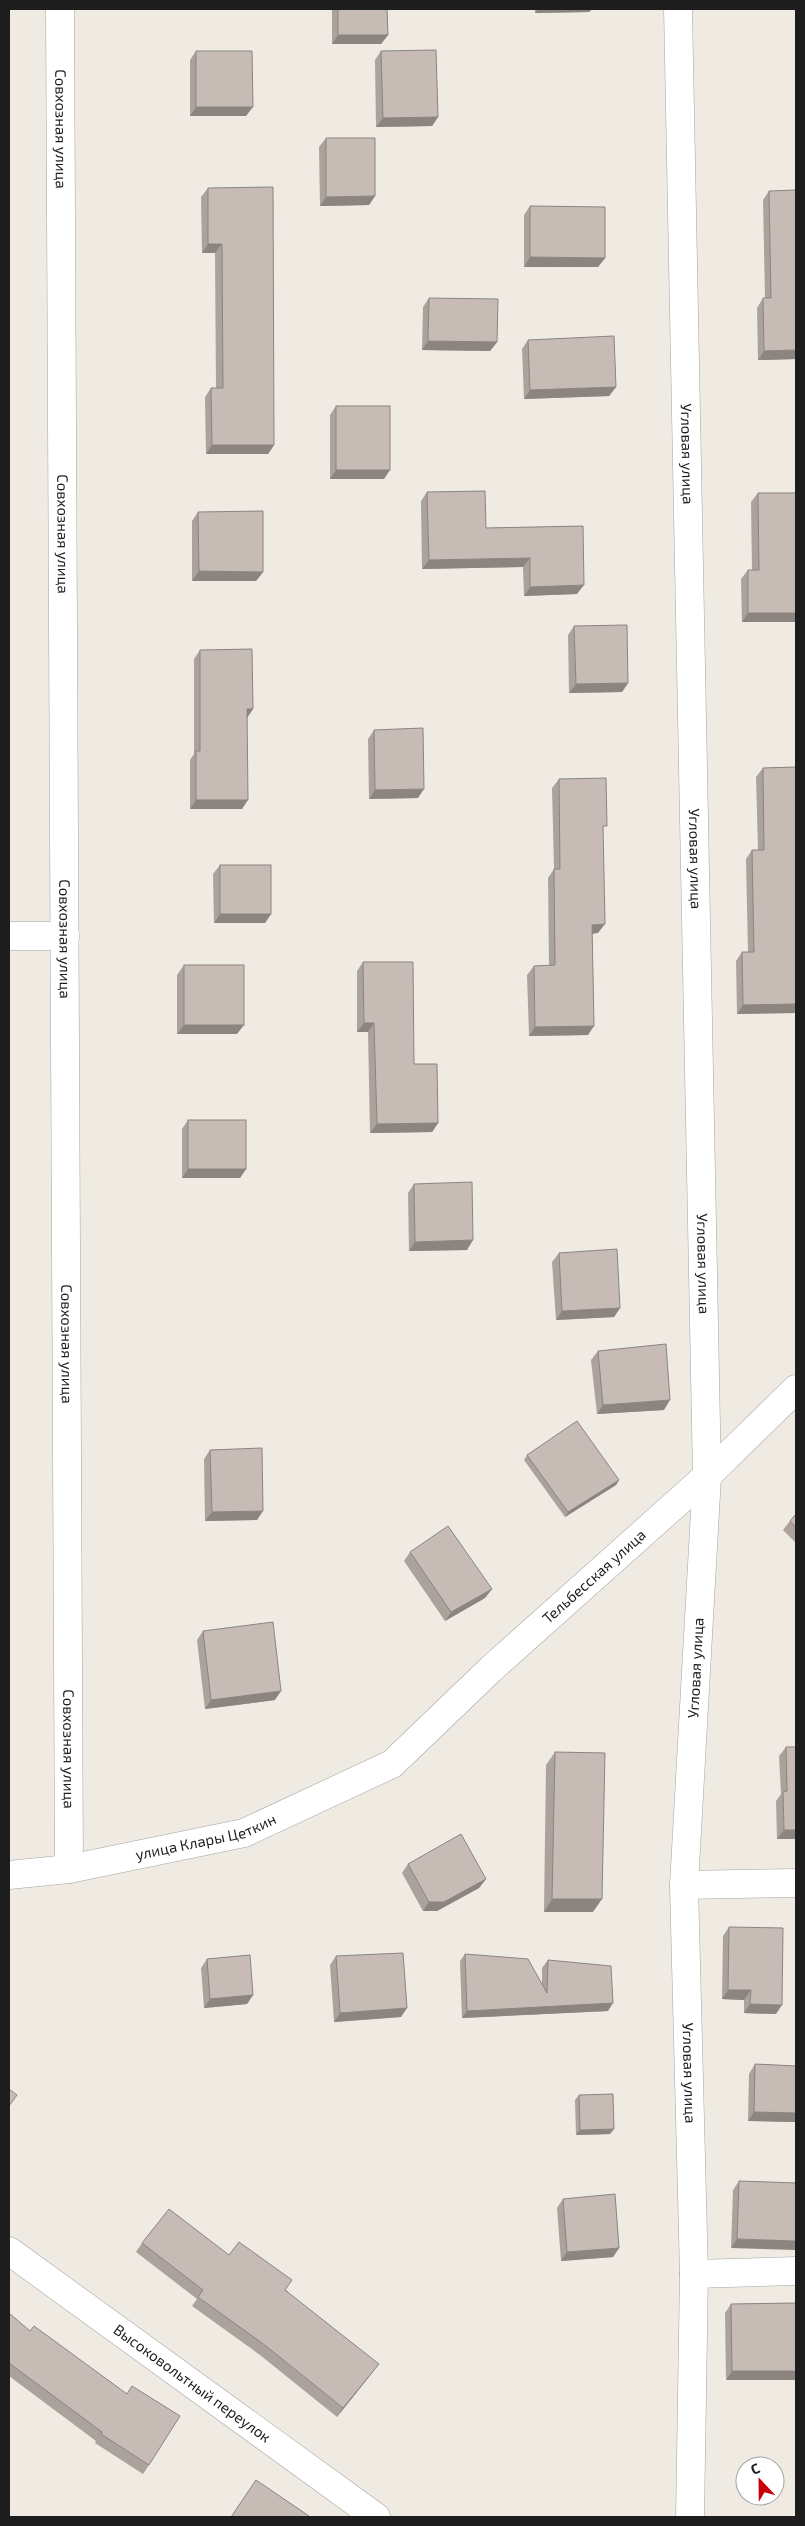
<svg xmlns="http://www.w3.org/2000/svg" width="805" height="2526" viewBox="0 0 805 2526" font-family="'Exo 2',sans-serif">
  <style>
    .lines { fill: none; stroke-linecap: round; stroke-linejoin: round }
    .minor-casing { stroke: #a4a4a4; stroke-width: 29 }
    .minor { stroke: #fff; stroke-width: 28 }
    .wall { fill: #aba29c }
    .shaded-wall { fill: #8b847f }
    .building { fill: #c7bcb5; stroke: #8b847f }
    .labels { text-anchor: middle; stroke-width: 4; stroke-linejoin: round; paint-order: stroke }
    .street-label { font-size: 15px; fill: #1d1d1d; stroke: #fff }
  </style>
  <rect width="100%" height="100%" fill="#efeae2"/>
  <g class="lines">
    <defs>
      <g id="minor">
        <path id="s1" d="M 60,9 L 69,1869"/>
        <path id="s2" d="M 678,9 L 707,1476 L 684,1885 L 694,2274 L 690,2517"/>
        <polyline points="9,936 65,936"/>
        <path id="s3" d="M 9,1875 L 69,1869 L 244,1833 L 392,1764 L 491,1669 L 707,1476 L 796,1389"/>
        <polyline points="684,1885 796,1883"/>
        <path id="s4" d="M 9,2251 L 376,2517"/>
        <polyline points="694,2274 796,2271"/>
      </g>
    </defs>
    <!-- minor casing -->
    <use href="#minor" class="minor-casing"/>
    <!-- minor -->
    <use href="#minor" class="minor"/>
  </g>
  <!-- wall -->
  <g class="wall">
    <polygon points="332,9 387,9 388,35 381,44 332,44"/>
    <polygon points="535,9 592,9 589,12 535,13"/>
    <polygon points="196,51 246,116 190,116 190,60"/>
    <polygon points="381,51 438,117 432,126 376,127 375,60"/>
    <polygon points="326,138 375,196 369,205 320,206 319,147"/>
    <polygon points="208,188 274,445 268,454 206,454 205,397 211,388 216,388 215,253 202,253 201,197"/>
    <polygon points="769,191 796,359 758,360 757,308 763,298 765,298 763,200"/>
    <polygon points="530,206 605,258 598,267 524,267 524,215"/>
    <polygon points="429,298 497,342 490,351 422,350 423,307"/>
    <polygon points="528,340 616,387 609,396 524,399 522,349"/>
    <polygon points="336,406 384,479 330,479 330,415"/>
    <polygon points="427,492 486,528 583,526 577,594 524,596 523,567 422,569 421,501"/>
    <polygon points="758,493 796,493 796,622 742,622 741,579 748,570 752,570 751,502"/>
    <polygon points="198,512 263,572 256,581 192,581 192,521"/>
    <polygon points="574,626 628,683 622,692 569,693 568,635"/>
    <polygon points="200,650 253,709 247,717 242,809 190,809 190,760 194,754 194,659"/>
    <polygon points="374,730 418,798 369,799 368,739"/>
    <polygon points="796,767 796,1013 737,1014 736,961 742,952 748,952 746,859 752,850 758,850 756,777 763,768"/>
    <polygon points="559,779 603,832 598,933 592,934 588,1035 529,1036 527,975 534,966 549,965 548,878 554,869 552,788"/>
    <polygon points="220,865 271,914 265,923 214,923 213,874"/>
    <polygon points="363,962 414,1064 438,1123 432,1132 370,1133 368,1032 357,1032 357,971"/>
    <polygon points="184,965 237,1034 177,1034 177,975"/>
    <polygon points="188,1120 246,1169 240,1178 182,1178 182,1129"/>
    <polygon points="414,1184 467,1250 409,1251 408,1193"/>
    <polygon points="559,1253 620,1308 614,1317 556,1320 552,1262"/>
    <polygon points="598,1351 664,1410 597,1414 591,1360"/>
    <polygon points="210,1450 257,1520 205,1521 204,1459"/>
    <polygon points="527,1455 619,1480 616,1485 565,1517 524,1460"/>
    <polygon points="796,1514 796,1543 783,1530 790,1521"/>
    <polygon points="410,1552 492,1589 485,1598 445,1621 404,1561"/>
    <polygon points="203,1631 275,1700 205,1709 197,1640"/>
    <polygon points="786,1747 796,1747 796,1839 777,1839 776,1801 781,1794 779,1756"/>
    <polygon points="555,1752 593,1912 544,1912 546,1765"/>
    <polygon points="408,1864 486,1879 479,1888 437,1911 423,1911 402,1873"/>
    <polygon points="729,1927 776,2014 744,2013 744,2000 722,1999 723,1936"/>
    <polygon points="465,1954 542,1984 542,1968 548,1960 608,2011 462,2018 460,1961"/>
    <polygon points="336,1956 401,2017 334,2022 330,1965"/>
    <polygon points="207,1959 253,1995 247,2004 204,2008 201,1968"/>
    <polygon points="755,2064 796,2066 796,2121 795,2122 748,2121 749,2074"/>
    <polygon points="579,2095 610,2134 576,2135 575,2100"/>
    <polygon points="739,2181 796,2183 731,2248 733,2190"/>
    <polygon points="563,2199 619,2248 613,2257 561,2261 557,2208"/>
    <polygon points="142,2243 229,2255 286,2290 372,2373 337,2417 260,2355 192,2306 197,2299 136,2252"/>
    <polygon points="796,2303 726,2380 725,2313 731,2304"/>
    <polygon points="9,2313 149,2465 143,2474 95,2443 96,2441 9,2376"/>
  </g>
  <!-- shaded-wall -->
  <g class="shaded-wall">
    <polygon points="538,9 592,9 589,12 535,13"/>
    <polygon points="338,35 388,35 381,44 332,44"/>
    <polygon points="196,107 253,107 246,116 190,116"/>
    <polygon points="438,117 432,126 376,127 383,118"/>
    <polygon points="375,196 369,205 320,206 326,197"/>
    <polygon points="208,244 222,244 215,253 202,253"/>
    <polygon points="530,257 605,258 598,267 524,267"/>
    <polygon points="428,341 497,342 490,351 422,350"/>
    <polygon points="796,350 796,359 758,360 764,351"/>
    <polygon points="616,387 609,396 524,399 530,390"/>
    <polygon points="212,445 274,445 268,454 206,454"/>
    <polygon points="336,470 390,470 384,479 330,479"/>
    <polygon points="530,558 523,567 422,569 429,560"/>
    <polygon points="199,571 263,572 256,581 192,581"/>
    <polygon points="584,585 577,594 524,596 530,587"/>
    <polygon points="748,613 796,613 796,622 742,622"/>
    <polygon points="628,683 622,692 569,693 576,684"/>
    <polygon points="247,709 253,709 247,718"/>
    <polygon points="424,789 418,798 369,799 375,790"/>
    <polygon points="196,800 248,800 242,809 190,809"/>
    <polygon points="220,914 271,914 265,923 214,923"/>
    <polygon points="605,924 598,933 586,934 592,925"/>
    <polygon points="796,1004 796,1013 737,1014 743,1005"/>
    <polygon points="364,1023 374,1023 368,1032 357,1032"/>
    <polygon points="184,1025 244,1025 237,1034 177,1034"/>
    <polygon points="594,1026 588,1035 529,1036 535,1027"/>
    <polygon points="438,1123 432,1132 370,1133 377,1124"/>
    <polygon points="188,1169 246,1169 240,1178 182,1178"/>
    <polygon points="473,1240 467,1250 409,1251 415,1242"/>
    <polygon points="620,1308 614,1317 556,1320 562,1311"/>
    <polygon points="670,1400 664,1410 597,1414 603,1405"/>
    <polygon points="619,1480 616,1485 565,1517 568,1512"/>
    <polygon points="263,1511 257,1520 205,1521 212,1512"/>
    <polygon points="492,1589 485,1598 445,1621 451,1612"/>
    <polygon points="281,1691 275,1700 205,1709 211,1700"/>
    <polygon points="784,1830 796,1830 796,1839 777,1839"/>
    <polygon points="486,1879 479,1888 437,1911 423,1911 429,1902"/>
    <polygon points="552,1899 602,1899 593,1912 544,1912"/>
    <polygon points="728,1990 751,1990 744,2000 722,1999"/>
    <polygon points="253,1995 247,2004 204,2008 210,1999"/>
    <polygon points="613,2003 608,2011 462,2018 467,2011"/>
    <polygon points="750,2004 782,2005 776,2014 744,2013"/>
    <polygon points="407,2008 401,2017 334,2022 340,2013"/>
    <polygon points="754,2112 796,2113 796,2121 795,2122 748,2121"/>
    <polygon points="614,2129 610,2134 576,2135 580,2130"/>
    <polygon points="737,2239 796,2241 796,2250 731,2248"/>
    <polygon points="619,2248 613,2257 561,2261 567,2252"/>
    <polygon points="379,2364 372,2373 337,2417 343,2408"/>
    <polygon points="732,2371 796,2371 796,2380 726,2380"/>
  </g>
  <!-- building -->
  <g class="building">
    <polygon points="338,9 387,9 388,35 338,35"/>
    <polygon points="436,50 438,117 383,118 381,51"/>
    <polygon points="196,51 252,51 253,107 196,107"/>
    <polygon points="326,138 375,138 375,196 326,197"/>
    <polygon points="273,187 274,445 212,445 211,388 223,388 222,244 208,244 208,188"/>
    <polygon points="796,190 796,350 764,351 763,298 771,298 769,191"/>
    <polygon points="530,206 605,207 605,258 530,257"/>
    <polygon points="429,298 498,299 497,342 428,341"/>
    <polygon points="614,336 616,387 530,390 528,340"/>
    <rect x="336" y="406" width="54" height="64"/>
    <polygon points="485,491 486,528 583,526 584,585 530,587 530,558 429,560 427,492"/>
    <polygon points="758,493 796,493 796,613 748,613 748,570 759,570"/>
    <polygon points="263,511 263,572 199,571 198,512"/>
    <polygon points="627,625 628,683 576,684 574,626"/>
    <polygon points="252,649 253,709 247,709 248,800 196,800 196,751 200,751 200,650"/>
    <polygon points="423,728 424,789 375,790 374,730"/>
    <polygon points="796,767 796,1004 743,1005 742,952 754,952 752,850 764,850 763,768"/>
    <polygon points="606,778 607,826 603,826 605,924 592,925 594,1026 535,1027 534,966 555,965 554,869 560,869 559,779"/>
    <rect x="220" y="865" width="51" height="49"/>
    <polygon points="363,962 413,962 414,1064 437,1064 438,1123 377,1124 374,1023 364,1023"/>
    <rect x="184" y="965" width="60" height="60"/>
    <rect x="188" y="1120" width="58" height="49"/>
    <polygon points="472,1182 473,1240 415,1242 414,1184"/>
    <polygon points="617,1249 620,1308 562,1311 559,1253"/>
    <polygon points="666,1344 670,1400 603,1405 598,1351"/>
    <polygon points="577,1421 619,1480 568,1512 527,1455"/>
    <polygon points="262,1448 263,1511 212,1512 210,1450"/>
    <polygon points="796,1514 796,1527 790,1521"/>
    <polygon points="448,1526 492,1589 451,1612 410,1552"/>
    <polygon points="273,1622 281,1691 211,1700 203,1631"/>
    <polygon points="786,1747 796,1747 796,1830 784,1830 783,1792 787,1791"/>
    <polygon points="555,1752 605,1753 602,1899 552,1899"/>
    <polygon points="461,1834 486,1879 444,1902 429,1902 408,1864"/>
    <polygon points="729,1927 783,1928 782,2005 750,2004 751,1990 728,1990"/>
    <polygon points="403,1953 407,2008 340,2013 336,1956"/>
    <polygon points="465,1954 528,1959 547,1993 548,1960 611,1966 613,2003 467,2011"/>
    <polygon points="250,1955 253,1995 210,1999 207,1959"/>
    <polygon points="755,2064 796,2066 796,2113 754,2112"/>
    <polygon points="9,2089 17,2095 9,2106"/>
    <polygon points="613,2094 614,2129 580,2130 579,2095"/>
    <polygon points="739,2181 796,2183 796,2241 737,2239"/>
    <polygon points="615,2194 619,2248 567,2252 563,2199"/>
    <polygon points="169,2209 229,2255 239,2242 292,2280 285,2290 379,2364 343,2408 266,2346 198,2297 203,2290 142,2243"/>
    <polygon points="796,2303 796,2371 732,2371 731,2304"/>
    <polygon points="9,2313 30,2331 34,2326 127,2394 132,2386 180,2416 149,2465 101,2434 102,2432 9,2363"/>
    <polygon points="256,2480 309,2516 308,2517 231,2517"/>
  </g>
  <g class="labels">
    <!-- street labels -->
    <g class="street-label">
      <text dy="5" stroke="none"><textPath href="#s1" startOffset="120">Совхозная улица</textPath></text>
      <text dy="5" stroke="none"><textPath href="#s2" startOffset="445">Угловая улица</textPath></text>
      <text dy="5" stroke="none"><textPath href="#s1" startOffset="525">Совхозная улица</textPath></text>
      <text dy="5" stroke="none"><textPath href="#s2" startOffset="850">Угловая улица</textPath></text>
      <text dy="5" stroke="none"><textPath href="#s1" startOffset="930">Совхозная улица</textPath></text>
      <text dy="5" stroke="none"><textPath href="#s2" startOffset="1255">Угловая улица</textPath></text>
      <text dy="5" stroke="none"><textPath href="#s1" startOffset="1335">Совхозная улица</textPath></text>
      <text dy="5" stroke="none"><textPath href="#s3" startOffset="678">Тельбесская улица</textPath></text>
      <text transform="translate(696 1668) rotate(-87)" y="5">Угловая улица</text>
      <text dy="5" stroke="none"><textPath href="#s1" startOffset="1740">Совхозная улица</textPath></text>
      <text dy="5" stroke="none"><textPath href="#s3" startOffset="201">улица Клары Цеткин</textPath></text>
      <text dy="5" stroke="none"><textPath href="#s2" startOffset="2065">Угловая улица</textPath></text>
      <text dy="5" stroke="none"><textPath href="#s4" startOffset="226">Высоковольтный переулок</textPath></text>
    </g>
  </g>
  <!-- border -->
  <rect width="805" height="2526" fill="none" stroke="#1d1d1d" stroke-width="20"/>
  <!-- north arrow -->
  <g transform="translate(760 2481) rotate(338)"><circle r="24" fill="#ffffff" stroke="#a5a5a5"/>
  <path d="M0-4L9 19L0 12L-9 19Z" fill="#ca0008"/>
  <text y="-8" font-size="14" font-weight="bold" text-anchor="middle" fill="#1d1d1d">С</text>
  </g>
</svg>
